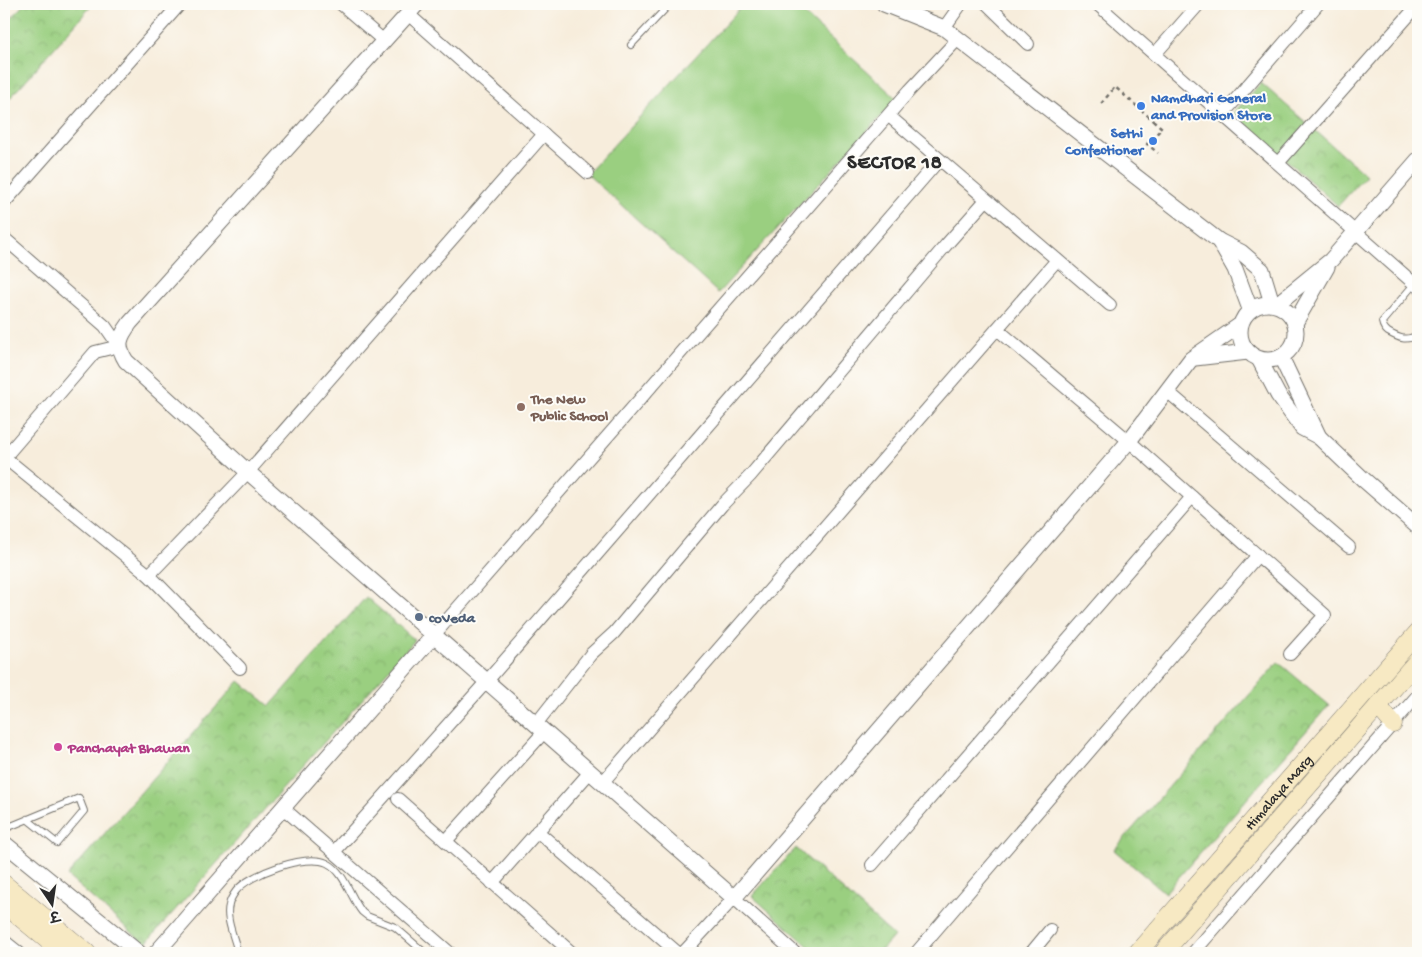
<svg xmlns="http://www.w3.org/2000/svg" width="1422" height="957" viewBox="0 0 1422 957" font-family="'Gochi Hand','Playpen Sans Deva',sans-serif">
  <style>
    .grass { fill: #9acf80; stroke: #627d56 }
    .park { fill: url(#park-crowns); stroke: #627d56 }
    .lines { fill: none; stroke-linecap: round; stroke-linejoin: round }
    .service-casing { stroke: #726f69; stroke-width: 8 }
    .minor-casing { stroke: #726f69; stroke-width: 14 }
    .tertiary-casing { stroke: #726f69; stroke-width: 17 }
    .secondary-casing { stroke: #726f69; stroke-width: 19 }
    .path { stroke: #726f69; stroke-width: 2.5; stroke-dasharray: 4 4; stroke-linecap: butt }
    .service { stroke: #fff; stroke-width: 6 }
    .minor { stroke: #fff; stroke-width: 12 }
    .tertiary { stroke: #fff; stroke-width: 15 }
    .secondary { stroke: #f7e9c3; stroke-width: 18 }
    .shop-dot { fill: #3f7fe0; stroke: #fdfcf7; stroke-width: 2 }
    .education-dot { fill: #8d6e63; stroke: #fdfcf7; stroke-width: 2 }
    .service-dot { fill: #5c6f8a; stroke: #fdfcf7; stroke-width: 2 }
    .hotel-dot { fill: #d1479c; stroke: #fdfcf7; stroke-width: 2 }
    .labels { text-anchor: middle; stroke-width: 4; stroke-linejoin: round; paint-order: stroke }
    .shop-label { font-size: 15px; font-weight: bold; fill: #366cbe; stroke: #fdfcf7; text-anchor: start }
    .education-label { font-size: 15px; font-weight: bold; fill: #785e54; stroke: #fdfcf7; text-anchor: start }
    .service-label { font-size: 15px; font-weight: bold; fill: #4e5e75; stroke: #fdfcf7; text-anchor: start }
    .hotel-label { font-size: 15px; font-weight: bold; fill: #b23c85; stroke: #fdfcf7; text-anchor: start }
    .street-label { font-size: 15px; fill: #2b2b2b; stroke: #fdfcf7 }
    .district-label { font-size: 20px; font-weight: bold; letter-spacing: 1px; fill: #2b2b2b; stroke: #fdfcf7 }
  </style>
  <defs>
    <pattern id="park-crowns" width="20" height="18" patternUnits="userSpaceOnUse" patternTransform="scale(1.25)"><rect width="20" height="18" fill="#9acf80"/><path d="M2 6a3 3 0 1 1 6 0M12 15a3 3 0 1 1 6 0" fill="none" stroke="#85b26f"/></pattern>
  </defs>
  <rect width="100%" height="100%" fill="#fdfcf7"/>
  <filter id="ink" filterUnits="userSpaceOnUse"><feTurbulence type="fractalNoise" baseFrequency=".02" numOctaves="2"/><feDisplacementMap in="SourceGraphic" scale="10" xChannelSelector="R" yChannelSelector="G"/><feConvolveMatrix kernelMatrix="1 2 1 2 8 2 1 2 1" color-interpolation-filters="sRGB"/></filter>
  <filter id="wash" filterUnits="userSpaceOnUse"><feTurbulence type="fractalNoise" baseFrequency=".0096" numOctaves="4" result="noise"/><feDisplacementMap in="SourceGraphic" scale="20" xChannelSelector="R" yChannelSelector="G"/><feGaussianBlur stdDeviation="1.12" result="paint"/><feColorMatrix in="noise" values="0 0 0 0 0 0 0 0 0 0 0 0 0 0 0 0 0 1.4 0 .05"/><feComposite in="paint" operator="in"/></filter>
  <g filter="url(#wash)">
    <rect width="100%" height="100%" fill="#f7eddc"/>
    <!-- grass -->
    <polygon class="grass" points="744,4 793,4 897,99 718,293 587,174"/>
    <!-- park -->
    <g class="park">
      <polygon points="24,4 93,4 4,105 4,27"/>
      <polygon points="1261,83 1366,175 1338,206 1233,113"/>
      <polygon points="366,597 415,640 145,944 67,876 239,681 270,706"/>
      <polygon points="1278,662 1329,705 1165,893 1114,850"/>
      <polygon points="796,848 894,936 879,953 816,953 752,896"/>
    </g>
  </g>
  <g filter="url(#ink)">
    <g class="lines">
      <defs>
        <g id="service">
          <polyline points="631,45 670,4"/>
          <path d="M 1415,283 L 1382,322 C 1383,327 1384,329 1388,332 C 1400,339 1406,341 1418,335"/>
          <polyline points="4,829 79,798 84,811 57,843 27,819"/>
          <path d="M 238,953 C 235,939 225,919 229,905 C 230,900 233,895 236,891 C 249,874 306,853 327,863 C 345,872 350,897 362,912 L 367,916 L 395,927 L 425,953"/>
        </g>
        <g id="minor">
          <polyline points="341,4 384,41"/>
          <polyline points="987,4 1028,44"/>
          <polyline points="1097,4 1418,287"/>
          <polyline points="408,14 588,173"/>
          <polyline points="944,28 961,4"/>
          <polyline points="1155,54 1199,4"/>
          <polyline points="1223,114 1318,4"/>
          <polyline points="889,116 1110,305"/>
          <polyline points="1278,163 1418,5"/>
          <polyline points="4,203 180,4"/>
          <polyline points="4,238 105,326 119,346 95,352 4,458"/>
          <polyline points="997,329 1129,441 1325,615 1290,654"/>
          <polyline points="1167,391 1349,547"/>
          <polyline points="4,457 149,575 240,668"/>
          <polyline points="149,575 248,472 544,134"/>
          <polyline points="434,635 910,90 958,39"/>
          <polyline points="536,724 591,654 614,633 722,505 750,476 946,245 986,200"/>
          <polyline points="602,783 1057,260"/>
          <polyline points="398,799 572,953"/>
          <polyline points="283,808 450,953"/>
          <polyline points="537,831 678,953"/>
          <polyline points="446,841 544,732"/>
          <polyline points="334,852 487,681 939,160"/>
          <polyline points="872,865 1192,497"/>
          <polyline points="492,883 590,772"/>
          <polyline points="4,941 19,953"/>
          <polyline points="683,953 734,898 795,953"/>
          <polyline points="916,953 1258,555"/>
          <polyline points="1031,953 1050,930"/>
          <polyline points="1193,953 1418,695"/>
        </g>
        <g id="tertiary">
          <path d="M 417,4 L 130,323 C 119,338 116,345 126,361 L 248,472 L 734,898 L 1129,441 L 1191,359 L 1240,325"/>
          <polyline points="884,4 944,28 1219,241 1241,252 1262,270 1272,303"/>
          <polyline points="1219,241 1235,269 1250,309"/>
          <circle cx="1268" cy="332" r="28"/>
          <polyline points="1277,304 1331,260 1418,160"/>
          <polyline points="1295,323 1327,267"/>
          <polyline points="1281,357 1319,437"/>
          <polyline points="1195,358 1248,352"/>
          <polyline points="1259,359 1278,395 1302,428 1319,437 1363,479 1418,527"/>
          <polyline points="4,843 139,953"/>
          <polyline points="156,953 434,635"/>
        </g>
        <g id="secondary">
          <polyline points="1378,706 1393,724"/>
          <polyline points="4,884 87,953"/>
          <polyline points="4,904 63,953"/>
          <path id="s1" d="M 1137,953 L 1418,632"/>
          <polyline points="1163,953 1418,660"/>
        </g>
      </defs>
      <!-- service casing -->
      <use href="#service" class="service-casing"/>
      <!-- minor casing -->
      <use href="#minor" class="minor-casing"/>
      <!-- tertiary casing -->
      <use href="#tertiary" class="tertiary-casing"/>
      <!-- secondary casing -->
      <use href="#secondary" class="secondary-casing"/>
      <!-- path -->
      <polyline class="path" points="1101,104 1115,87 1162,128 1147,144 1158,153"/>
      <!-- service -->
      <use href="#service" class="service"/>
      <!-- minor -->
      <use href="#minor" class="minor"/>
      <!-- tertiary -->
      <use href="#tertiary" class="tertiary"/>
      <!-- secondary -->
      <use href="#secondary" class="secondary"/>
    </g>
  </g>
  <!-- markers -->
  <g class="shop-dot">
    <circle cx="1141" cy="106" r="5"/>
    <circle cx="1153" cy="141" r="5"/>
  </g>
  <circle class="education-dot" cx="521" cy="407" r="5"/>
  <circle class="service-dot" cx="419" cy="617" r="5"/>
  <circle class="hotel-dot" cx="58" cy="747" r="5"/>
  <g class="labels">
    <!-- shop labels -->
    <g class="shop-label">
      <text x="1151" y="102">Namdhari General<tspan x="1151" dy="17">and Provision Store</tspan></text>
      <text x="1143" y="137" text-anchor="end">Sethi<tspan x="1143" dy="17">Confectioner</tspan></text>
    </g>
    <!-- education labels -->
    <g class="education-label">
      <text x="531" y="403">The New<tspan x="531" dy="17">Public School</tspan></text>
    </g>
    <!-- service labels -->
    <g class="service-label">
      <text x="429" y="622">coVeda</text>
    </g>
    <!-- hotel labels -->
    <g class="hotel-label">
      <text x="68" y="752">Panchayat Bhawan</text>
    </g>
    <!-- street labels -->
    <g class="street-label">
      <text dy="5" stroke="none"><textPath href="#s1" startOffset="214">Himalaya Marg</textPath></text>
    </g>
    <!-- district labels -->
    <g class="district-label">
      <text x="895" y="168">SECTOR 18</text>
    </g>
  </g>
  <!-- margin -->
  <rect width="1422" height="957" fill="none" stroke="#fdfcf7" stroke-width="20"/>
  <!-- north arrow -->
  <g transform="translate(52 904) rotate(167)" stroke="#fdfcf7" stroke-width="4" paint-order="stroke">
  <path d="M0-4L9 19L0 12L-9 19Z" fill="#2b2b2b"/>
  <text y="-8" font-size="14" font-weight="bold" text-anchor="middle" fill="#2b2b2b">उ</text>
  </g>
</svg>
